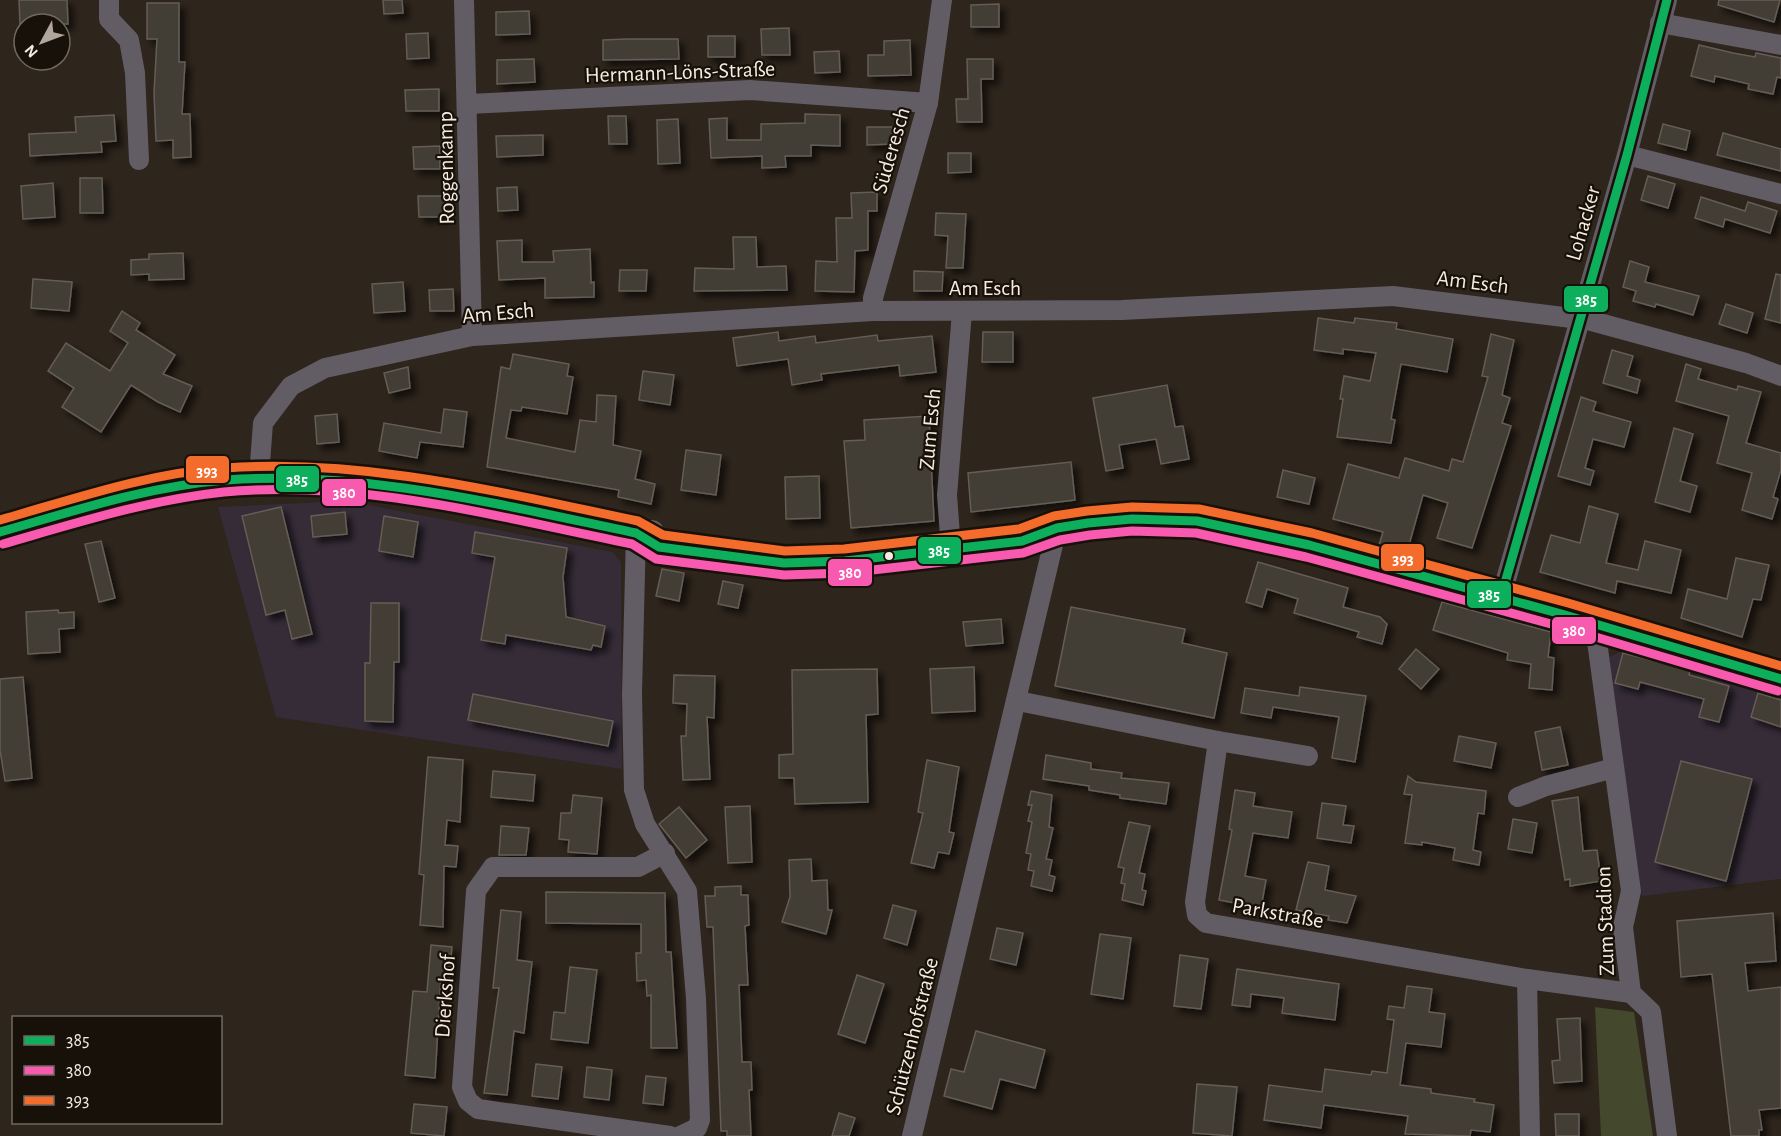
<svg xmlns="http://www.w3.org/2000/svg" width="1781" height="1136" viewBox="0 0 1781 1136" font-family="'Alegreya Sans',sans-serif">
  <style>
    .commercial { fill: #352c38 }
    .green { fill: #44482d }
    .building { fill: #433c34; stroke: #645d55; stroke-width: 1.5; filter: url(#shadow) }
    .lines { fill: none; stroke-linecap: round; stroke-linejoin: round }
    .minor { stroke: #625c65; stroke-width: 20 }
    .major { stroke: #645c62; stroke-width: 24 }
    .bus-1-casing { stroke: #171109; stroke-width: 14 }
    .bus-2-casing { stroke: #171109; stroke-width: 14 }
    .bus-3-casing { stroke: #171109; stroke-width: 14 }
    .bus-1 { stroke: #0daf5c; stroke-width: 9 }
    .bus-2 { stroke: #f75aaf; stroke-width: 9 }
    .bus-3 { stroke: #f36c2b; stroke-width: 9 }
    .bus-dot { fill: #f6ece1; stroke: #171109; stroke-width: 2 }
    .labels { text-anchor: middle; stroke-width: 4.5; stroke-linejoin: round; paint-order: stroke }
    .street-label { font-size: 22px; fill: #f6ece1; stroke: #171109 }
    .line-badge { stroke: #171109; stroke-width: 2 }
    .badge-label { font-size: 16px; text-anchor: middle; font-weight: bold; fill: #fff }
  </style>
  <defs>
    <filter id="shadow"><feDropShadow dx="5.5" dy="5.5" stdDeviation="3" flood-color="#0009"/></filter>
  </defs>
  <rect width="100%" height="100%" fill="#2e251c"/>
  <!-- commercial -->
  <g class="commercial">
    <polygon points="347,501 612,552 621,562 622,769 276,717 218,507"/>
    <polygon points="1624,650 1700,671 1707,677 1781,698 1781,879 1642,896 1607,658"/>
  </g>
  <!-- green -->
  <polygon class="green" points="1595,1007 1634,1012 1653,1136 1601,1136"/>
  <!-- building -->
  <g class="building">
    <polygon points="19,0 67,0 68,24 20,24"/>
    <polygon points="383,0 402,0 403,13 384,14"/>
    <polygon points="1719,0 1780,0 1774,22 1718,5"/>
    <polygon points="147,3 179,3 179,62 185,62 182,114 190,114 191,157 173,158 173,140 156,141 154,93 157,39 147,39"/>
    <polygon points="999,4 999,27 971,27 971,5"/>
    <polygon points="529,11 530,34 496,35 496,12"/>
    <polygon points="789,28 790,55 762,55 761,29"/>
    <polygon points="428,33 429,58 407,59 406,34"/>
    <rect x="708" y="36" width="27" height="21"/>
    <polygon points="627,39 678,39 679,59 603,60 603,40"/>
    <polygon points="910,40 911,75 868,76 868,55 884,55 884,41"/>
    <polygon points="1699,45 1733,53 1755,57 1756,53 1781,58 1781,78 1777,77 1773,94 1748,89 1749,84 1715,76 1714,82 1691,76"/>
    <polygon points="839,51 840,72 815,73 814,52"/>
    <polygon points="534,59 535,82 497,84 497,60"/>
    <polygon points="967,59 993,59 993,79 981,79 982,122 957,122 956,99 968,99"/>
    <polygon points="439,89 439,111 406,111 405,90"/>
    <polygon points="805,114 840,115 840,146 811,145 811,156 785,156 786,167 762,168 762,156 711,158 709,119 727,118 727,140 761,140 761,124 805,123"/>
    <polygon points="114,115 116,141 101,142 102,152 30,156 29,134 76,132 75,117"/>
    <polygon points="608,116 626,116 627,144 609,144"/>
    <polygon points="678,119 680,163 658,164 657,120"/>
    <polygon points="1663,124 1690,131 1686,150 1658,143"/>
    <polygon points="867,127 892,127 893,144 867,145"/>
    <polygon points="1723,133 1781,149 1781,171 1717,155"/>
    <polygon points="543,135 543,155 497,157 496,136"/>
    <polygon points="440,146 440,169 414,169 413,147"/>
    <polygon points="948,153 971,153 971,172 948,173"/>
    <polygon points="1648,176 1675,184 1668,208 1641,200"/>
    <polygon points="80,178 102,178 103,213 80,213"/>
    <polygon points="53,183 55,217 23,219 21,186"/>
    <polygon points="517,187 518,210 498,211 497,188"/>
    <polygon points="877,192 877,211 868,211 868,250 855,251 854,292 815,291 816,261 837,262 836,218 852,218 851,193"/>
    <polygon points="418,196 444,196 444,217 419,217"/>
    <polygon points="1701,197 1745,211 1748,202 1777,211 1770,233 1725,219 1723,227 1695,218"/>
    <polygon points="936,213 966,214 963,268 946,268 948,236 935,235"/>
    <polygon points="733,237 756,237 757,267 786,266 787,290 694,291 695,268 734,269"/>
    <polygon points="522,240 522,262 554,262 553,251 590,249 591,283 594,282 594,297 545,298 545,278 499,280 497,241"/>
    <polygon points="183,253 184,279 149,280 149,274 131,275 131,260 149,259 149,254"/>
    <polygon points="1630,261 1649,267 1645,282 1699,296 1693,315 1656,304 1655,307 1633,301 1636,291 1623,287"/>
    <polygon points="620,270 647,270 646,291 619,291"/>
    <polygon points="914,271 943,272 942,291 914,291"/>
    <polygon points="1776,274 1781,275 1781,323 1765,319"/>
    <polygon points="33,279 72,282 69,311 31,308"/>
    <polygon points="403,282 405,311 374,313 372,284"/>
    <polygon points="453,289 454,311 430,311 429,290"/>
    <polygon points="1726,304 1753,313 1747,333 1719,324"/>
    <polygon points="122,311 140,323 136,330 175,355 163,374 192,386 180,412 158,402 131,385 101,432 62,407 74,388 48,371 66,343 110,371 128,343 110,331"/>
    <polygon points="1318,318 1354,323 1355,318 1397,323 1396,329 1453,339 1447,372 1401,364 1391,419 1395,420 1391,443 1337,437 1343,399 1340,399 1344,376 1370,381 1376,353 1343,349 1343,354 1314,350"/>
    <polygon points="778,332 779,341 815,336 816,343 877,335 878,341 932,336 936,372 900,376 899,365 821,374 822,380 792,385 788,359 737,366 733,338"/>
    <polygon points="983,332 1013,332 1013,362 982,362"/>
    <polygon points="1491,334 1514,340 1502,395 1510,398 1502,423 1511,426 1472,548 1437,538 1448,503 1423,495 1407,552 1379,545 1383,532 1333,519 1348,464 1399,478 1405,458 1449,471 1452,459 1463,462 1488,377 1482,376"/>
    <polygon points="1612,350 1633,356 1627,376 1640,380 1637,393 1603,383"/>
    <polygon points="513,354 569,364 567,376 573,377 567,414 522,407 521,411 511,410 506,438 575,452 580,420 596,422 597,395 616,396 613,445 641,451 635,479 655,484 651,504 618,497 619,490 487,467 501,367 510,369"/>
    <polygon points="1686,364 1701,369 1698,379 1737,390 1738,386 1761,392 1746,443 1781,453 1781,470 1773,497 1778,499 1772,519 1742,510 1752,473 1717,463 1729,416 1676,401"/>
    <polygon points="408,367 410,388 389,393 384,373"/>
    <polygon points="643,371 674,375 670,405 639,400"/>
    <polygon points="1167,385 1175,427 1183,426 1189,459 1161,464 1156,439 1119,445 1123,468 1106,471 1093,398"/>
    <polygon points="1581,397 1596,402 1593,411 1631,422 1624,447 1593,439 1585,468 1594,471 1590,485 1558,476"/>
    <polygon points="444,409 467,412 463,447 420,442 417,458 379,451 384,423 441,433"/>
    <polygon points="337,414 339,442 317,444 315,416"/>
    <polygon points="929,416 934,521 851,528 844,441 865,440 864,420"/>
    <polygon points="1674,428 1693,434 1680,481 1697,486 1690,512 1655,502"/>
    <polygon points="686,450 721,455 716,495 681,490"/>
    <polygon points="1071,462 1075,500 971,512 968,473"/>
    <polygon points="1283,470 1315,478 1309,504 1277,497"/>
    <polygon points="819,476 820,518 786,519 785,477"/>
    <polygon points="1589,506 1618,514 1606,563 1638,570 1645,541 1681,550 1671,593 1617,581 1615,593 1540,572 1551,535 1580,543"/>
    <polygon points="281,507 312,634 292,639 285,610 266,615 242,516"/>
    <polygon points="345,512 347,534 313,537 311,516"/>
    <polygon points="384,516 418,522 413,557 379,551"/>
    <polygon points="475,532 567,548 563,577 566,617 605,626 601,647 593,645 591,650 506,635 505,644 481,640 495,557 472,553"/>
    <polygon points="101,541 115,598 99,602 85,544"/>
    <polygon points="1736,558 1769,565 1761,600 1753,599 1742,637 1681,618 1688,589 1727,599"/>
    <polygon points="1258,562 1348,588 1343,607 1380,617 1387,624 1382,644 1357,637 1359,632 1294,613 1298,599 1267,589 1262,607 1246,602"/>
    <polygon points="662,569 684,573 679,601 656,596"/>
    <polygon points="723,581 743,585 738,608 718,604"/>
    <polygon points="1442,602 1551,632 1548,657 1554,658 1552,690 1529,688 1531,664 1507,660 1508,653 1433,630"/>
    <polygon points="371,603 399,603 399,662 394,662 393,722 365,721 365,663 370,663"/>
    <polygon points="1071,607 1185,629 1182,643 1227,653 1214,718 1055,686"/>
    <polygon points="58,610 59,613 74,612 74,628 59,629 60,652 28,654 26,612"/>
    <polygon points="1001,619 1003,643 966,646 963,622"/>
    <polygon points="1416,649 1439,669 1421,689 1399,669"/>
    <polygon points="1623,653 1690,670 1689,675 1729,686 1719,722 1699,717 1704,699 1640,682 1638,689 1615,683"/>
    <polygon points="974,667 975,711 932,713 930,669"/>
    <polygon points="877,669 878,714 866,715 868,802 795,804 794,778 779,778 779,755 793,754 792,670"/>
    <polygon points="674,675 715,676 714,718 707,717 710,779 683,780 681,736 686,736 687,704 673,703"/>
    <polygon points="23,677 32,778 5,781 0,750 0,679"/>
    <polygon points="1300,687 1366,696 1355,762 1332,758 1339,717 1273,707 1271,718 1241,713 1245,688 1299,696"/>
    <polygon points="1758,693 1781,700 1781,727 1751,717"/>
    <polygon points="473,694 613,721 608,746 468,720"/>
    <polygon points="1560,727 1568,765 1542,770 1535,732"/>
    <polygon points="1459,736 1496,743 1491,768 1454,761"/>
    <polygon points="1046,755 1091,763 1091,769 1122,773 1121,778 1169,783 1166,804 1120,798 1120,795 1089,790 1089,786 1043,779"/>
    <polygon points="428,757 463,760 460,822 447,820 445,845 458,846 456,867 444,866 443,927 420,925 424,875 419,874"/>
    <polygon points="927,760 959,767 949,832 954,833 949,854 938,852 934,868 911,863 923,813 918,812"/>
    <polygon points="1681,761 1752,779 1726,881 1655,862"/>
    <polygon points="493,771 535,775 533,801 491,797"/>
    <polygon points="1408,776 1416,782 1486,791 1484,814 1478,813 1473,850 1481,852 1479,865 1453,860 1455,848 1422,842 1422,845 1405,843 1412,795 1404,794"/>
    <polygon points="1235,790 1255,793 1253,806 1292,812 1288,838 1253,833 1245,876 1266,880 1261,908 1219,900 1232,830 1229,829"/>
    <polygon points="1031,791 1052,795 1049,827 1053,828 1046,859 1052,860 1049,875 1055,877 1052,891 1031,886 1034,871 1028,870 1031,854 1026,853 1032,822 1028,821 1032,805 1028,805"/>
    <polygon points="573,795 602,798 597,854 568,852 569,840 559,839 561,813 571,813"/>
    <polygon points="1578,797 1583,851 1597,850 1601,881 1570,886 1570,879 1565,880 1552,801"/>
    <polygon points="1322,803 1346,806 1343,825 1354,826 1351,843 1317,838"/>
    <polygon points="750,806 752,862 728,863 725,807"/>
    <polygon points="679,807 707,840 686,858 659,824"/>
    <polygon points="1513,819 1537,823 1532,853 1508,849"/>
    <polygon points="1129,822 1150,826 1139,873 1145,874 1142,890 1146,891 1143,905 1122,900 1125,884 1121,883 1124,868 1118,867"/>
    <polygon points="501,826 529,828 526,855 499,855"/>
    <polygon points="811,859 812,881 827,880 828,910 832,910 826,934 782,922 790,897 789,860"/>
    <polygon points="1308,862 1329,866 1325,890 1356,896 1347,923 1328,920 1329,916 1296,910"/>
    <polygon points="741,886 741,895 748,895 749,925 745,926 748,985 739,985 742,1062 751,1062 752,1090 749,1090 751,1136 727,1136 727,1131 721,1131 713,927 707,927 705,896 715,896 715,887"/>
    <polygon points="546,892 665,893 666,952 671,952 677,1048 651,1048 651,995 647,996 646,980 637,981 636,953 641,953 641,924 546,923"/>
    <polygon points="893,905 916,911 907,945 884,938"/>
    <polygon points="501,910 521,912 517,960 532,962 524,1033 514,1031 507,1095 484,1093 499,988 493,988"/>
    <polygon points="1773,913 1776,961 1745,963 1748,991 1781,987 1781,1108 1759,1110 1762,1130 1759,1130 1759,1136 1731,1136 1712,974 1681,977 1677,921"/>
    <polygon points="997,928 1023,933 1016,965 990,959"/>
    <polygon points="1100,934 1131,938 1123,999 1091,994"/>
    <polygon points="431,945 452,947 449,978 441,977 435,1078 405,1075 413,991 427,992"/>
    <polygon points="1180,955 1208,959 1201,1009 1174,1006"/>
    <polygon points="570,967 597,970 588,1043 551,1039 554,1012 565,1013"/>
    <polygon points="1237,969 1339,984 1335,1020 1282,1013 1284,998 1251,994 1250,1007 1232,1005"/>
    <polygon points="857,975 884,984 865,1043 838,1034"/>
    <polygon points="1407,986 1432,989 1429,1012 1445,1014 1441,1047 1406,1043 1400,1085 1431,1089 1431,1093 1475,1099 1474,1102 1494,1105 1490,1132 1471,1130 1470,1136 1405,1134 1408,1116 1324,1105 1321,1128 1264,1120 1269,1085 1322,1092 1325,1069 1371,1075 1372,1071 1387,1073 1394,1020 1387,1019 1389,1006 1404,1008"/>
    <polygon points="1580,1018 1582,1081 1554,1083 1552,1061 1560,1060 1557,1019"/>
    <polygon points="976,1031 1045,1050 1035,1088 1000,1079 992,1109 944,1096 951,1069 964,1072"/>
    <polygon points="536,1064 562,1067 558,1099 532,1096"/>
    <polygon points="587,1067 612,1070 609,1100 584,1097"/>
    <polygon points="646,1076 666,1078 663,1105 643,1103"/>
    <polygon points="1197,1084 1237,1087 1232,1136 1193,1133"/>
    <polygon points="414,1104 447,1107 444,1136 411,1133"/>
    <polygon points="839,1113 855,1118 849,1136 832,1136"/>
    <polygon points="1555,1114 1579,1114 1579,1136 1556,1136"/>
  </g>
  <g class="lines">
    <!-- minor -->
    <g class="minor">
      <polyline points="109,0 109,19 129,40 135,73 139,160"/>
      <polyline points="464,0 472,336"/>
      <polyline points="1660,23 1781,45"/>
      <polyline points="468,104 750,90 928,103"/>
      <polyline points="1627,155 1781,194"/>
      <polyline points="873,311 873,298 928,103 942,0"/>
      <polyline points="263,479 260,463 263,423 291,386 325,368 472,336 873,311 1122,310 1393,296 1588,320 1746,363 1781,376"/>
      <polyline points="636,533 632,694 634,790 645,824 687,891 696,998 700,1120 697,1128 680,1136"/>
      <polyline points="951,549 947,495 962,312"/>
      <polyline points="1501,597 1627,155 1667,0"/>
      <polyline points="1598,625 1596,634 1631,891 1623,927 1631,993 1651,1012 1667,1136"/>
      <polyline points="1018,701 1218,741 1195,902 1197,915 1206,923 1527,979 1631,993"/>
      <polyline points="1218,741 1308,756"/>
      <polyline points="1518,797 1546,786 1614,768"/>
      <polyline points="665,853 638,867 493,867 476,891 462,1087 468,1101 478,1109 670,1136"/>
      <polyline points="1527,979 1530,1136"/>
      <polyline points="912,1136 1057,528"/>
    </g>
    <!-- major -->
    <g class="major">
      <path d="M 0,532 C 74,512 149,486 226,480 C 365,469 501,506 636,533 L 652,532"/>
      <polyline points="636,533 659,547 784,563 845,561 1022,541 1057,528 1088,523 1132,519 1197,521 1248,530 1309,545 1565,615 1781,679"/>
    </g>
    <defs>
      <g id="bus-1">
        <path d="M 0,532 C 74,511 149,486 226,480 C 365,470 501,505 636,533 L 659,547 L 784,563 L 845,561 L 1022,541 L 1057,528 L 1088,523 L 1132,519 L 1197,521 L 1309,545 L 1565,615 L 1781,679"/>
        <polyline points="1501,597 1627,155 1667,0"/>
      </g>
      <path id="bus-2" d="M 3,544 C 76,523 148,500 224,492 C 360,479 499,517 632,544 L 656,559 L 784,575 L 846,573 L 1023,553 L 1060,540 L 1090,535 L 1132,531 L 1196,533 L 1306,557 L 1562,627 L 1778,691"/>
      <path id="bus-3" d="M 0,520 C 74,499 148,473 225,468 C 365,458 503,493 638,521 L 663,535 L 785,551 L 844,549 L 1019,529 L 1054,516 L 1087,511 L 1132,507 L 1199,509 L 1312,533 L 1568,603 L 1781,666"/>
    </defs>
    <!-- bus-1 casing -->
    <use href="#bus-1" class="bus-1-casing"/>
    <!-- bus-2 casing -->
    <use href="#bus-2" class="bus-2-casing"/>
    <!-- bus-3 casing -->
    <use href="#bus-3" class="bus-3-casing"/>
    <!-- bus-1 -->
    <use href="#bus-1" class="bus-1"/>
    <!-- bus-2 -->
    <use href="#bus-2" class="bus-2"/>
    <!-- bus-3 -->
    <use href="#bus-3" class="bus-3"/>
  </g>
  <!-- markers -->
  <circle class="bus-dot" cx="889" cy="556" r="5"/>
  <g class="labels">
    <!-- street labels -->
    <g class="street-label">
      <text transform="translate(680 71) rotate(-2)" y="8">Hermann-Löns-Straße</text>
      <text transform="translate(890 150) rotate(-74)" y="8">Süderesch</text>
      <text transform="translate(445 168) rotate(-91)" y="8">Roggenkamp</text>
      <text transform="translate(1582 223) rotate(-74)" y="8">Lohacker</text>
      <text transform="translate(1473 281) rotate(7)" y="8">Am Esch</text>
      <text x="985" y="295">Am Esch</text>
      <text transform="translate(498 312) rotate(-5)" y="8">Am Esch</text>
      <text transform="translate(929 429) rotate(-85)" y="8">Zum Esch</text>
      <text transform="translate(1278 912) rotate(10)" y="8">Parkstraße</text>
      <text transform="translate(1604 921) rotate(-92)" y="8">Zum Stadion</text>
      <text transform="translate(444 996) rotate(-86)" y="8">Dierkshof</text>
      <text transform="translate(911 1036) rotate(-76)" y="8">Schützenhofstraße</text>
    </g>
  </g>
  <g class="line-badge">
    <rect x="1563" y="285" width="46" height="28" rx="6" fill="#0daf5c"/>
    <rect x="185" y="455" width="45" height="29" rx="6" fill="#f36c2b"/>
    <rect x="275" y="465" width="45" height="28" rx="6" fill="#0daf5c"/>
    <rect x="321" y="478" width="46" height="29" rx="6" fill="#f75aaf"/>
    <rect x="917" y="536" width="45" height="29" rx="6" fill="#0daf5c"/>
    <rect x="1380" y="543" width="45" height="29" rx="6" fill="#f36c2b"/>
    <rect x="827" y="558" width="46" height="29" rx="6" fill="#f75aaf"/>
    <rect x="1466" y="580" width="46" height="29" rx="6" fill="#0daf5c"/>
    <rect x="1551" y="616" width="46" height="29" rx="6" fill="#f75aaf"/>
  </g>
  <g class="badge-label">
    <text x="1586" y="305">385</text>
    <text x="207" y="476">393</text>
    <text x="297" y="485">385</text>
    <text x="344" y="498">380</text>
    <text x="939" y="556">385</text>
    <text x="1403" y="564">393</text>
    <text x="850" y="578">380</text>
    <text x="1489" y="600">385</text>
    <text x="1574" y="636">380</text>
  </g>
  <!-- legend -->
  <rect x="12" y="1016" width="210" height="108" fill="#171109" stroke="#70695f" stroke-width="1.5"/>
  <rect x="24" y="1036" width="30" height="9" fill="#0daf5c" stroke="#70695f" stroke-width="1.5"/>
  <text x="66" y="1046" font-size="18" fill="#f6ece1">385</text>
  <rect x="24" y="1066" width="30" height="9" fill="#f75aaf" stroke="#70695f" stroke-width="1.5"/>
  <text x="66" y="1076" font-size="18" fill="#f6ece1">380</text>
  <rect x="24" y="1096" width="30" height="9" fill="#f36c2b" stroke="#70695f" stroke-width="1.5"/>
  <text x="66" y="1106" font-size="18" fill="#f6ece1">393</text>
  <!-- north arrow -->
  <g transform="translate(42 42) rotate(229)"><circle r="28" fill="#171109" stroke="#70695f" stroke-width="1.5"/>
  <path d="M0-4.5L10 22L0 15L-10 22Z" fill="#b0a69c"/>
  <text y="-9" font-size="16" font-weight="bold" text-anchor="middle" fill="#f6ece1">N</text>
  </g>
</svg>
